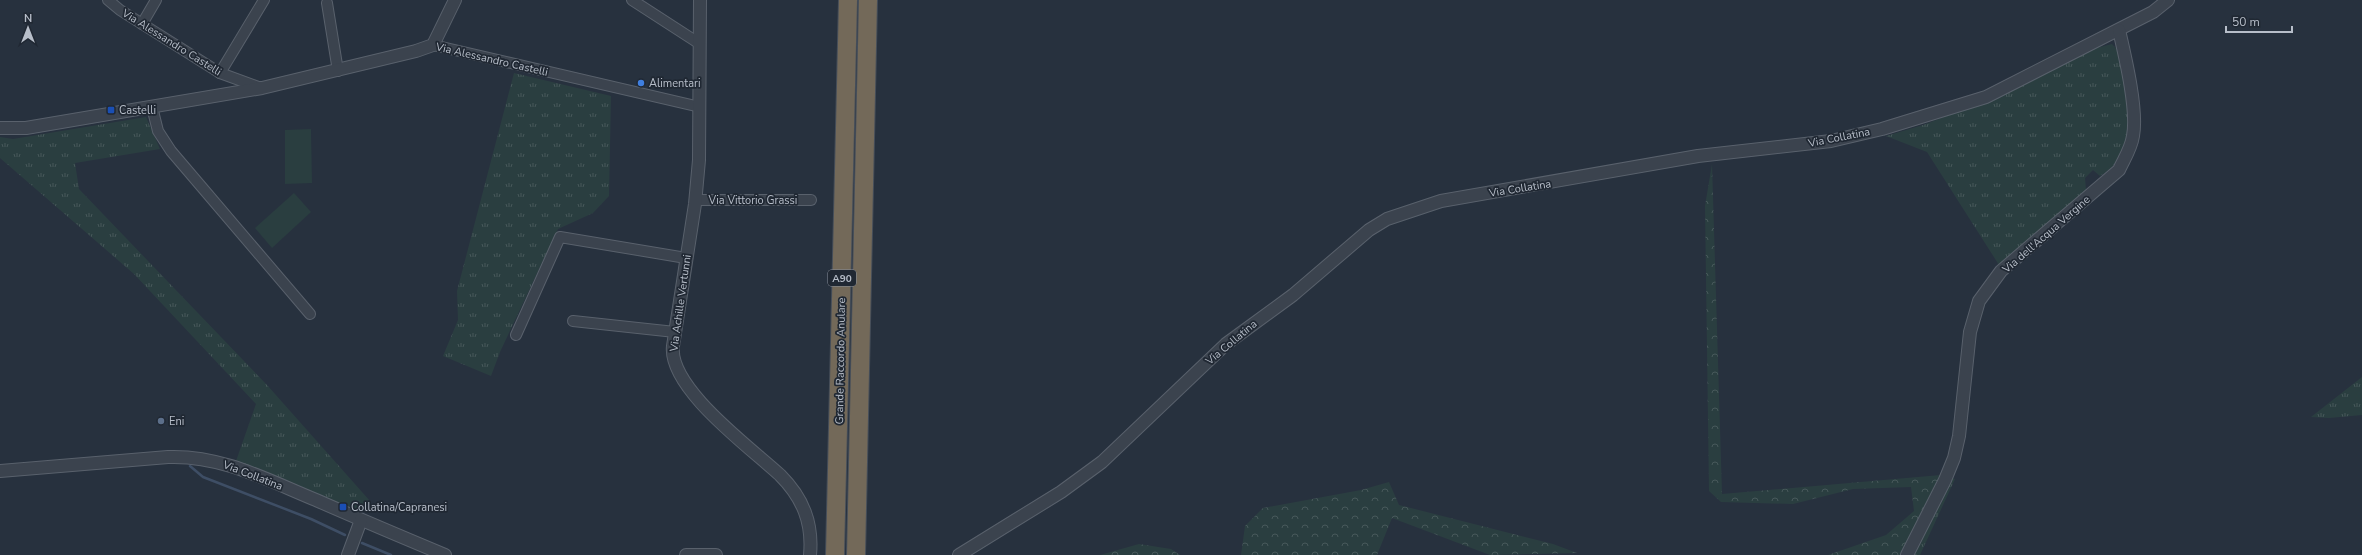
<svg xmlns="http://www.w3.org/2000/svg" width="2362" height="555" viewBox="0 0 2362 555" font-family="'Nunito Sans',sans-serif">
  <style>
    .grass { fill: url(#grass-tufts) }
    .forest { fill: url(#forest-crowns) }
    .green { fill: #2a3e40 }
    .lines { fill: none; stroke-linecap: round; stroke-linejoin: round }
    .stream { stroke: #3e4e65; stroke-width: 2.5 }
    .minor-casing { stroke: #59616c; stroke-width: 12 }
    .tertiary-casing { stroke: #59616c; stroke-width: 14 }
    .motorway-casing { stroke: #464e59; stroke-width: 20 }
    .minor { stroke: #3b434e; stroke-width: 10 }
    .tertiary { stroke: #3b434e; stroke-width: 12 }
    .motorway { stroke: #736959; stroke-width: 18 }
    .shop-dot { fill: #3f7fe0; stroke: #202833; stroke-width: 1.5 }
    .transit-dot { fill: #1a4fb4; stroke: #202833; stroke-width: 1.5 }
    .service-dot { fill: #5c6f8a; stroke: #202833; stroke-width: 1.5 }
    .labels { text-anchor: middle; stroke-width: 3.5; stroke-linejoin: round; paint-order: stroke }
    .shield { fill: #202833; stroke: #8a919c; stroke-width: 1 }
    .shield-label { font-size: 10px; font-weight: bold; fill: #b7bec9 }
    .street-label { font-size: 11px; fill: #b7bec9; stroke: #202833 }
    .poi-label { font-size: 11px; fill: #b7bec9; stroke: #202833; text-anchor: start }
  </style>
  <defs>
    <pattern id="grass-tufts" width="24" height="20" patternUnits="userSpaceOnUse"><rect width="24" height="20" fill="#2a3e40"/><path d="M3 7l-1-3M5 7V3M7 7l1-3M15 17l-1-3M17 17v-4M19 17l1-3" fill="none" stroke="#47585a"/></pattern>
    <pattern id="forest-crowns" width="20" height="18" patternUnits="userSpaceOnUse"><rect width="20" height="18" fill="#2a3e40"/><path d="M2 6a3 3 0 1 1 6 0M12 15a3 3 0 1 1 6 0" fill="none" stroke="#47585a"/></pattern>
  </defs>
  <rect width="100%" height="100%" fill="#27313e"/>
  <!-- grass -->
  <g class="grass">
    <path d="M 2112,44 L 2119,52 C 2125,95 2145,150 2100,176 L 2093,170 L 2085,178 L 2086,190 L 1999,265 L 1927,152 L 1886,136 L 1923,125 L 1991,99 L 2085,51 Z"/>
    <polygon points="514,73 611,96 609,196 593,213 558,229 500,352 491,376 443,356 458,320 457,291"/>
    <polygon points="146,117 160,149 75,163 79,189 267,385 370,501 358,514 236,461 256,404 134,274 0,158 0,137 13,139"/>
    <polygon points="2362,377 2362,415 2329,418 2311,417"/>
    <polygon points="1951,478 1955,479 1920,555 1911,555"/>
  </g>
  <!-- forest -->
  <g class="forest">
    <polygon points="1712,164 1722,494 1941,475 1901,555 1828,555 1886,535 1914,511 1911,487 1853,489 1793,504 1721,502 1709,491 1705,206"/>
    <polygon points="1389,482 1399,505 1553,544 1577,553 1490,555 1392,518 1377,555 1241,555 1245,526 1263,508 1361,490"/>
    <polygon points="1139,544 1171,549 1180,555 1100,555"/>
  </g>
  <!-- green -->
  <g class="green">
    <polygon points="311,129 312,183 285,184 285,130"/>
    <polygon points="294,193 311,212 272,248 255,228"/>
  </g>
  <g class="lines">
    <!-- stream -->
    <g class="stream">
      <polyline points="190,466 203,477 311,519 345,535"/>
      <polyline points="362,543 391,555"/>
    </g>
    <defs>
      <g id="minor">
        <polyline points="108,0 120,10 220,73 261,88"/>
        <polyline points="632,0 700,44"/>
        <polyline points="327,3 338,71"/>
        <polyline points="142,24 156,0"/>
        <polyline points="433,45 700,107"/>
        <polyline points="220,73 264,0"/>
        <polyline points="152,107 158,131 171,151 310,314"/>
        <polyline points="695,200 811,200"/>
        <polyline points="573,321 675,332"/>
        <polyline points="516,335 560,237 686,258"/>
      </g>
      <g id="tertiary">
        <path d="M 700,0 L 699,160 L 695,204 L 673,346 C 668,388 751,448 780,475 C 803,498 813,523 810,555"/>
        <polyline points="0,128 26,128 262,88 416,51 433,45 455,0"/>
        <path d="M 0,471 L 168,457 C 222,455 267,480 316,500 C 359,519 402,537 445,555"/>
        <polyline points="348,555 361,520"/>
        <polyline points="686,555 716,555"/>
        <polyline points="959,555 1061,492 1102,462 1226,344 1293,295 1369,230 1387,219 1441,201 1698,156 1831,141 1882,129 1986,97 2153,12 2168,0"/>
        <path d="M 1907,555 L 1945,480 L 1954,458 L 1959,436 L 1970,332 L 1979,301 L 2001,271 L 2119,170 C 2124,159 2131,149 2133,136 C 2138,110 2125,56 2119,30"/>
      </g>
      <g id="motorway">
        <polyline points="835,555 848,0"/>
        <polyline points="856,555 868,0"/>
      </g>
    </defs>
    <!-- minor casing -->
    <use href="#minor" class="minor-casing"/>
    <!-- tertiary casing -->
    <use href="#tertiary" class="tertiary-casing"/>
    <!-- motorway casing -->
    <use href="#motorway" class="motorway-casing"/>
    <!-- minor -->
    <use href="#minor" class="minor"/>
    <!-- tertiary -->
    <use href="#tertiary" class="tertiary"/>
    <!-- motorway -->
    <use href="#motorway" class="motorway"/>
  </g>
  <!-- markers -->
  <circle class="shop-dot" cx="641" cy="83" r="4"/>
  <g class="transit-dot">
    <rect x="107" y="106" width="8" height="8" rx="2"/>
    <rect x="339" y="503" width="8" height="8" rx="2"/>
  </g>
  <circle class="service-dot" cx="161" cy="421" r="4"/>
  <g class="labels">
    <!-- shield labels -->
    <rect class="shield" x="828" y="270" width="28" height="16" rx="3"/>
    <g class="shield-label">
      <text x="842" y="282">A90</text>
    </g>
    <!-- street labels -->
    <g class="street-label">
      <text transform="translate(172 42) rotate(32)" y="4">Via Alessandro Castelli</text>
      <text transform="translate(492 59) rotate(13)" y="4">Via Alessandro Castelli</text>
      <text transform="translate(1839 137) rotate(-11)" y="4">Via Collatina</text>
      <text transform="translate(1520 188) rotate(-9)" y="4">Via Collatina</text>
      <text x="753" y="204">Via Vittorio Grassi</text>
      <text transform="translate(2046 234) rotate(-41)" y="4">Via dell'Acqua Vergine</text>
      <text transform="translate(680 303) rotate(-82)" y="4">Via Achille Vertunni</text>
      <text transform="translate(1231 342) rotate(-40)" y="4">Via Collatina</text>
      <text transform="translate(840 361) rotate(-89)" y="4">Grande Raccordo Anulare</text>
      <text transform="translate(253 475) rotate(21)" y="4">Via Collatina</text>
    </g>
    <!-- poi labels -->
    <g class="poi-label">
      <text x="649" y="87">Alimentari</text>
      <text x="119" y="114">Castelli</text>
      <text x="169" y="425">Eni</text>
      <text x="351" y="511">Collatina/Capranesi</text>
    </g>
  </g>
  <!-- north arrow -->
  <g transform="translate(28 28)" stroke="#202833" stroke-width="3" paint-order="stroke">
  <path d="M0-3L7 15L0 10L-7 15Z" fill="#b7bec9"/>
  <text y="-6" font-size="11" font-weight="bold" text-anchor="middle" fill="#b7bec9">N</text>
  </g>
  <!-- scale -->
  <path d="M2226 26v6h66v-6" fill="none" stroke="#b7bec9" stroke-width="2"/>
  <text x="2232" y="26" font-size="12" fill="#b7bec9" stroke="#202833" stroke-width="3" paint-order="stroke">50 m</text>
</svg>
